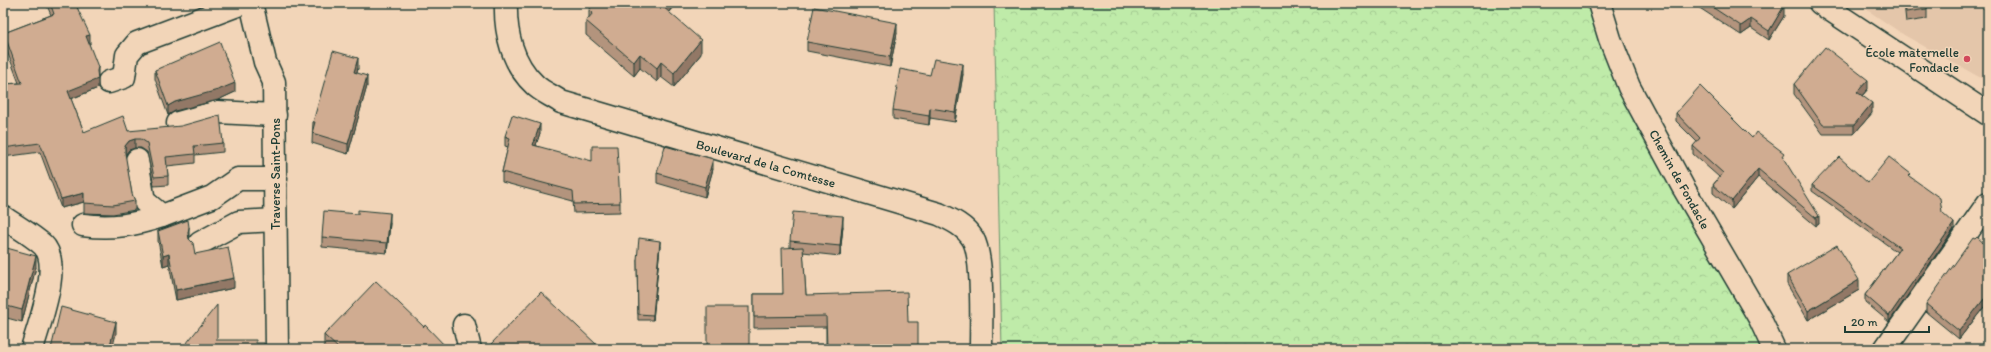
<svg xmlns="http://www.w3.org/2000/svg" width="1991" height="352" viewBox="0 0 1991 352" font-family="Itim,sans-serif">
  <style>
    .built { fill: #e4c6aa }
    .forest { fill: url(#forest-crowns); stroke: #6f946e }
    .lines { fill: none; stroke-linecap: round; stroke-linejoin: round }
    .minor-casing { stroke: #1f3d34; stroke-width: 25 }
    .minor { stroke: #f2d5b8; stroke-width: 22 }
    .wall { fill: #b3947d; stroke: #1f3d34 }
    .shaded-wall { fill: #927866; stroke: #1f3d34 }
    .building { fill: #d0ac91; stroke: #1f3d34 }
    .poi-dot { fill: #d1495b; stroke: #f2d5b8; stroke-width: 1.5 }
    .labels { text-anchor: middle; stroke-width: 3; stroke-linejoin: round; paint-order: stroke }
    .poi-label { font-size: 13px; fill: #1f3d34; stroke: #f2d5b8; text-anchor: end }
    .street-label { font-size: 13px; fill: #1f3d34; stroke: #f2d5b8 }
  </style>
  <defs>
    <pattern id="forest-crowns" width="20" height="18" patternUnits="userSpaceOnUse"><rect width="20" height="18" fill="#bfeba9"/><path d="M2 6a3 3 0 1 1 6 0M12 15a3 3 0 1 1 6 0" fill="none" stroke="#a4ca92"/></pattern>
  </defs>
  <rect width="100%" height="100%" fill="#f2d5b8"/>
  <filter id="ink" filterUnits="userSpaceOnUse"><feTurbulence type="fractalNoise" baseFrequency=".025" numOctaves="2"/><feDisplacementMap in="SourceGraphic" scale="8" xChannelSelector="R" yChannelSelector="G"/><feConvolveMatrix kernelMatrix="1 2 1 2 8 2 1 2 1" color-interpolation-filters="sRGB"/></filter>
  <g filter="url(#ink)">
    <!-- built -->
    <polygon class="built" points="1857,3 1988,3 1988,82 1904,35"/>
    <!-- forest -->
    <polygon class="forest" points="994,3 1593,3 1765,349 1002,349"/>
    <g class="lines">
      <defs>
        <g id="minor">
          <polyline points="251,3 265,62 274,82 277,349"/>
          <path d="M 506,3 C 505,32 512,64 535,85 C 542,92 553,96 561,102 L 939,214 C 952,220 965,226 973,239 C 984,258 981,324 981,349"/>
          <polyline points="1599,3 1610,39 1629,87 1683,187 1760,319 1774,349"/>
          <polyline points="1820,3 1988,114"/>
          <polyline points="109,82 124,77 127,55 137,43 243,3"/>
          <polyline points="178,123 217,112 275,115"/>
          <polyline points="137,160 144,201 162,216 212,197 238,179 276,179"/>
          <path d="M 3,217 C 16,226 32,235 43,245 C 63,264 38,326 32,349"/>
          <path d="M 83,225 C 112,229 134,225 162,216"/>
          <polyline points="200,243 239,222 275,220"/>
          <polyline points="464,325 470,349"/>
          <polyline points="1885,349 1988,203"/>
        </g>
      </defs>
      <!-- minor casing -->
      <use href="#minor" class="minor-casing"/>
      <!-- minor -->
      <use href="#minor" class="minor"/>
    </g>
    <!-- wall -->
    <g class="wall">
      <polygon points="46,3 89,3 77,7 90,44 89,44 98,76 98,88 71,99 84,132 128,131 223,143 223,152 195,155 195,163 167,166 168,176 168,185 154,186 147,152 141,148 135,148 129,150 125,155 125,157 132,194 135,201 135,210 113,214 84,213 84,202 61,208 40,152 3,157 3,84 19,83 4,43 4,33 51,15"/>
      <polygon points="595,3 676,3 669,12 701,54 674,87 661,77 657,82 640,68 634,76 586,35 586,21 589,17 589,10"/>
      <polygon points="1692,3 1779,3 1784,16 1769,40 1751,28 1741,35"/>
      <polygon points="1904,3 1927,3 1927,19 1906,22"/>
      <polygon points="897,33 890,67 807,51 807,42"/>
      <polygon points="358,68 357,73 367,86 348,154 312,143 313,122"/>
      <polygon points="155,70 235,92 218,100 175,111 168,115 155,79"/>
      <polygon points="963,74 955,122 930,118 929,125 893,119 893,110 930,75"/>
      <polygon points="1794,84 1868,89 1862,96 1872,113 1854,134 1823,134 1794,94"/>
      <polygon points="1676,113 1752,138 1784,160 1819,224 1816,226 1758,177 1732,209 1713,193 1713,185 1719,177 1693,154 1693,146 1697,142 1676,121"/>
      <polygon points="540,133 536,145 620,203 620,212 574,213 573,201 502,182 502,172 508,147 505,146 505,136"/>
      <polygon points="713,169 705,197 657,183 657,173"/>
      <polygon points="1911,178 1942,212 1954,229 1889,322 1865,302 1865,295 1897,252 1812,191 1812,185 1868,183"/>
      <polygon points="390,223 387,253 322,247 322,237"/>
      <polygon points="843,226 840,256 803,252 806,295 908,322 918,349 826,349 826,327 754,328 754,294 783,294 790,248 790,241"/>
      <polygon points="158,231 189,237 189,238 195,254 234,288 176,300 169,264 163,266 158,241"/>
      <polygon points="660,246 653,320 638,320 637,260"/>
      <polygon points="3,247 36,267 22,322 3,317"/>
      <polygon points="1988,247 1988,306 1984,307 1959,339 1926,312 1926,304"/>
      <polygon points="1787,275 1859,290 1808,320 1787,284"/>
      <polygon points="424,327 448,349 326,349 324,347 324,335"/>
      <polygon points="491,344 597,349 491,349"/>
    </g>
    <!-- shaded-wall -->
    <g class="shaded-wall">
      <polygon points="74,3 89,3 74,9"/>
      <polygon points="665,3 676,3 662,20 662,6"/>
      <polygon points="1784,6 1784,16 1769,40 1769,31"/>
      <polygon points="1751,19 1751,28 1741,35 1741,26"/>
      <polygon points="897,23 897,33 890,67 890,57"/>
      <polygon points="90,35 90,44 86,45 86,36"/>
      <polygon points="701,40 701,54 674,87 674,73"/>
      <polygon points="640,54 640,68 634,76 634,62"/>
      <polygon points="358,58 358,68 354,82 354,72"/>
      <polygon points="661,62 661,77 657,82 657,68"/>
      <polygon points="963,64 963,74 955,122 955,112"/>
      <polygon points="98,67 98,76 97,79 98,79 98,88 68,100 68,91 97,71"/>
      <polygon points="367,76 367,86 348,154 348,144"/>
      <polygon points="1868,80 1868,89 1857,101 1857,92"/>
      <polygon points="235,83 235,92 218,100 175,111 168,115 168,106 175,102"/>
      <polygon points="1872,103 1872,113 1854,134 1854,125"/>
      <polygon points="930,108 930,118 929,125 929,116"/>
      <polygon points="540,124 540,133 533,154 533,145"/>
      <polygon points="135,139 135,148 129,150 125,155 125,162 125,146 129,141"/>
      <polygon points="713,159 713,169 705,197 705,187"/>
      <polygon points="1758,169 1758,177 1732,209 1732,201"/>
      <polygon points="84,193 84,202 61,208 61,199"/>
      <polygon points="390,213 390,223 387,253 387,243"/>
      <polygon points="843,216 843,226 840,256 840,246"/>
      <polygon points="1819,216 1819,224 1816,226 1816,218"/>
      <polygon points="1954,223 1954,229 1889,322 1889,316"/>
      <polygon points="189,227 189,237 188,243 188,233"/>
      <polygon points="660,241 660,246 653,320 653,315"/>
      <polygon points="169,254 169,264 163,266 163,256"/>
      <polygon points="36,256 36,267 22,322 22,310"/>
      <polygon points="234,278 234,288 176,300 176,290"/>
      <polygon points="1859,280 1859,290 1808,320 1808,311"/>
      <polygon points="1988,298 1988,306 1984,307 1959,339 1959,331 1984,299"/>
      <polygon points="116,322 116,334 112,349 109,349"/>
      <polygon points="597,345 597,349 593,349"/>
    </g>
    <!-- building -->
    <g class="building">
      <polygon points="50,3 75,3 90,35 86,36 98,67 97,71 98,79 68,91 84,132 123,116 128,131 181,126 220,115 223,143 194,146 195,154 166,157 168,176 154,177 147,143 141,139 135,139 129,141 125,146 125,153 132,194 135,201 113,205 84,203 84,193 61,199 40,143 3,148 3,84 22,83 4,33 54,14"/>
      <polygon points="595,3 665,3 662,6 701,40 674,73 661,62 657,68 640,54 634,62 586,21 593,13 589,10"/>
      <polygon points="1706,3 1779,3 1784,6 1769,31 1751,19 1741,26"/>
      <polygon points="1905,3 1927,3 1927,9 1906,12"/>
      <polygon points="814,7 897,23 890,57 807,42"/>
      <polygon points="220,42 235,83 218,90 175,102 168,106 155,70"/>
      <polygon points="1825,47 1868,80 1857,92 1872,103 1854,125 1823,125 1794,84"/>
      <polygon points="333,51 358,58 354,72 367,76 348,144 312,133 315,122 313,122"/>
      <polygon points="934,59 963,64 955,112 930,108 929,116 893,110 900,69 930,75"/>
      <polygon points="1700,86 1752,138 1756,132 1784,153 1782,156 1819,216 1816,218 1758,169 1732,201 1713,185 1723,173 1693,146 1700,138 1676,113"/>
      <polygon points="512,115 540,124 533,145 592,161 592,146 617,146 620,203 574,204 573,191 502,172 510,138 505,136"/>
      <polygon points="665,146 713,159 705,187 657,173"/>
      <polygon points="1839,157 1868,183 1889,157 1911,174 1909,176 1940,198 1942,212 1954,223 1889,316 1865,295 1900,248 1812,185"/>
      <polygon points="358,210 390,213 387,243 322,237 324,211 358,214"/>
      <polygon points="793,212 843,216 840,246 790,241"/>
      <polygon points="188,220 189,227 188,233 189,239 193,243 195,254 228,247 234,278 176,290 169,254 163,256 158,231"/>
      <polygon points="1977,237 1988,247 1988,298 1984,299 1959,331 1926,304 1973,238 1975,239"/>
      <polygon points="639,238 660,241 653,315 638,314 637,260"/>
      <polygon points="1837,245 1859,280 1808,311 1787,275"/>
      <polygon points="3,247 36,256 22,310 3,305"/>
      <polygon points="803,247 806,295 907,292 908,322 918,322 918,349 827,349 826,316 754,317 754,294 783,294 782,248"/>
      <polygon points="376,281 424,327 425,325 448,349 339,349 324,335"/>
      <polygon points="541,292 597,345 593,349 496,349 491,344"/>
      <polygon points="217,305 217,340 256,340 256,343 264,343 264,349 182,349"/>
      <polygon points="61,307 116,322 109,349 51,349"/>
      <rect x="707" y="307" width="42" height="42"/>
    </g>
  </g>
  <!-- markers -->
  <circle class="poi-dot" cx="1967" cy="59" r="4"/>
  <g class="labels">
    <!-- poi labels -->
    <g class="poi-label">
      <text x="1959" y="57">École maternelle<tspan x="1959" dy="15">Fondacle</tspan></text>
    </g>
    <!-- street labels -->
    <g class="street-label">
      <text transform="translate(766 163) rotate(16)" y="5">Boulevard de la Comtesse</text>
      <text transform="translate(275 174) rotate(-90)" y="5">Traverse Saint-Pons</text>
      <text transform="translate(1680 179) rotate(61)" y="5">Chemin de Fondacle</text>
    </g>
  </g>
  <!-- margin -->
  <rect width="1991" height="352" fill="none" stroke="#f2d5b8" stroke-width="16"/>
  <rect x="8" y="8" width="1975" height="336" fill="none" stroke="#1f3d34" stroke-width="1.5" filter="url(#ink)"/>
  <!-- scale -->
  <path d="M1845 326v6h84v-6" fill="none" stroke="#1f3d34" stroke-width="2"/>
  <text x="1851" y="326" font-size="12" fill="#1f3d34" stroke="#f2d5b8" stroke-width="3" paint-order="stroke">20 m</text>
</svg>
